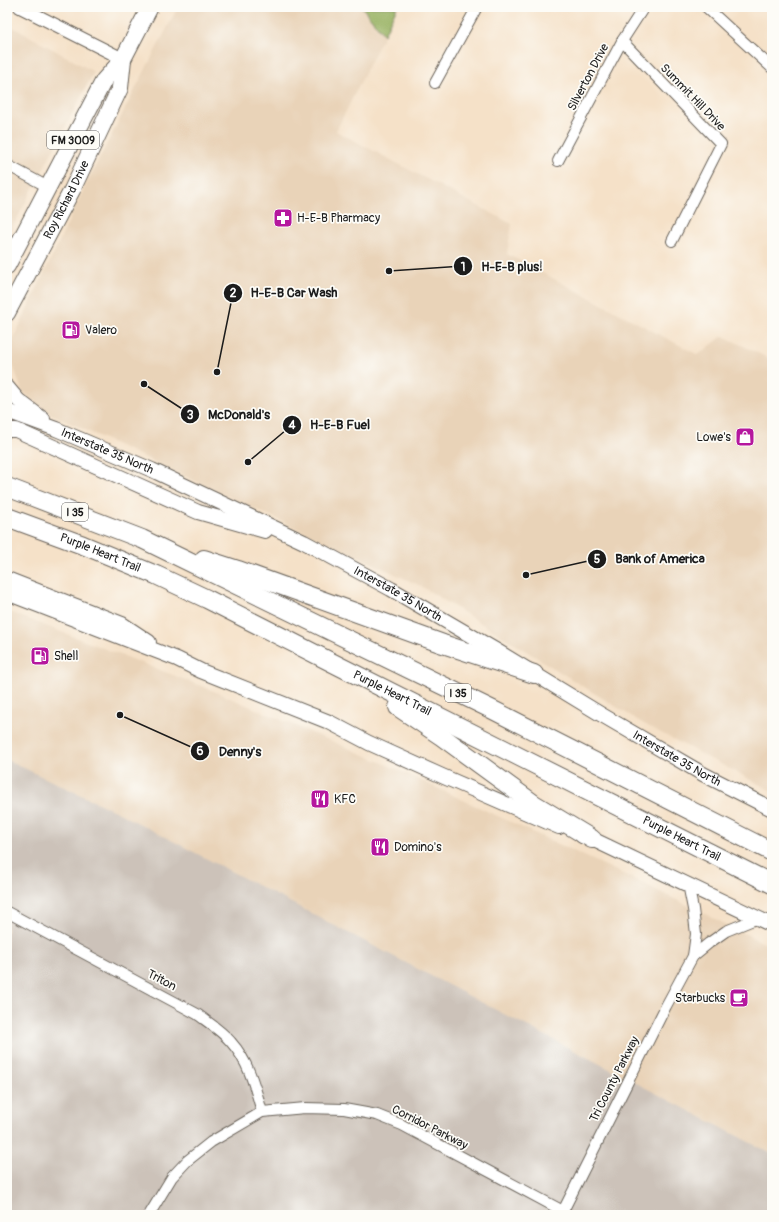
<svg xmlns="http://www.w3.org/2000/svg" width="779" height="1222" viewBox="0 0 779 1222" font-family="Pangolin,sans-serif">
  <style>
    .built { fill: #e9d3b8 }
    .industrial { fill: #ccc2b9 }
    .forest { fill: #99b264; stroke: #5a6740 }
    .lines { fill: none; stroke-linecap: round; stroke-linejoin: round }
    .minor-casing { stroke: #686158; stroke-width: 12 }
    .tertiary-casing { stroke: #686158; stroke-width: 14 }
    .secondary-casing { stroke: #686158; stroke-width: 16 }
    .primary-casing { stroke: #686158; stroke-width: 18 }
    .motorway-casing { stroke: #686158; stroke-width: 20 }
    .minor { stroke: #fff; stroke-width: 10 }
    .tertiary { stroke: #fff; stroke-width: 12 }
    .secondary { stroke: #fff; stroke-width: 14 }
    .primary { stroke: #fff; stroke-width: 16 }
    .motorway { stroke: #fff; stroke-width: 18 }
    .labels { text-anchor: middle; stroke-width: 3.5; stroke-linejoin: round; paint-order: stroke }
    .shield { fill: #fdfcf7; stroke: #605f5e; stroke-width: 1 }
    .shield-label { font-size: 11px; font-weight: bold; fill: #1c1c1c }
    .street-label { font-size: 12px; fill: #1c1c1c; stroke: #fdfcf7 }
    .poi-label { font-size: 12px; fill: #1c1c1c; stroke: #fdfcf7; text-anchor: start }
    .leader { fill: none; stroke: #1c1c1c; stroke-width: 1.5 }
    .callout-dot { fill: #1c1c1c; stroke: #fdfcf7; stroke-width: 1.5 }
    .mark-label { font-size: 12px; text-anchor: middle; font-weight: bold; fill: #fff }
    .callout-label { font-size: 13px; text-anchor: middle; font-weight: bold; fill: #1c1c1c; stroke: #fdfcf7; stroke-width: 3.5; stroke-linejoin: round; paint-order: stroke }
  </style>
  <rect width="100%" height="100%" fill="#fdfcf7"/>
  <filter id="ink" filterUnits="userSpaceOnUse"><feTurbulence type="fractalNoise" baseFrequency=".025" numOctaves="2"/><feDisplacementMap in="SourceGraphic" scale="8" xChannelSelector="R" yChannelSelector="G"/><feConvolveMatrix kernelMatrix="1 2 1 2 8 2 1 2 1" color-interpolation-filters="sRGB"/></filter>
  <filter id="wash" filterUnits="userSpaceOnUse"><feTurbulence type="fractalNoise" baseFrequency=".012" numOctaves="4" result="noise"/><feDisplacementMap in="SourceGraphic" scale="16" xChannelSelector="R" yChannelSelector="G"/><feGaussianBlur stdDeviation="0.9" result="paint"/><feColorMatrix in="noise" values="0 0 0 0 0 0 0 0 0 0 0 0 0 0 0 0 0 1.4 0 .05"/><feComposite in="paint" operator="in"/></filter>
  <g filter="url(#wash)">
    <rect width="100%" height="100%" fill="#f5e1c8"/>
    <!-- built -->
    <g class="built">
      <polygon points="178,7 362,7 384,35 336,131 512,224 507,254 698,355 723,336 772,360 772,791 644,724 421,586 51,414 22,391 8,350 89,178"/>
      <polygon points="7,24 94,72 7,238"/>
      <polygon points="7,611 209,689 383,763 636,880 772,947 772,1154 7,763"/>
    </g>
    <!-- industrial -->
    <polygon class="industrial" points="7,760 121,814 772,1154 772,1215 7,1215"/>
    <!-- forest -->
    <polygon class="forest" points="362,7 397,7 384,35"/>
  </g>
  <g filter="url(#ink)">
    <g class="lines">
      <defs>
        <g id="minor">
          <polyline points="706,7 772,68"/>
          <polyline points="622,41 721,144 672,241"/>
          <polyline points="435,83 477,7"/>
          <polyline points="558,161 622,41 644,7"/>
          <polyline points="7,165 48,187"/>
          <path d="M 7,912 L 197,1014 C 209,1023 222,1031 231,1042 C 249,1062 255,1087 262,1112"/>
          <polyline points="693,956 709,943 726,931 758,918"/>
          <polyline points="149,1215 172,1177 187,1161 211,1142 262,1112 305,1108 344,1109 377,1115 402,1125 563,1211"/>
          <polyline points="561,1215 666,1006 693,956 696,934 693,909 688,884"/>
        </g>
        <polyline id="tertiary" points="20,7 123,59"/>
        <g id="secondary">
          <polyline points="7,387 18,400 43,419"/>
          <path id="s1" d="M 7,411 L 56,429 L 152,470 L 304,542 L 391,589 L 497,651 L 602,715 L 703,774 L 772,809"/>
          <polyline points="7,430 16,430 198,512 265,531"/>
          <polyline points="7,579 122,624 149,642"/>
          <polyline points="7,593 177,659 201,671 329,722 369,743 442,776 559,827"/>
          <polyline points="582,836 592,839 772,925"/>
        </g>
        <g id="primary">
          <polyline points="7,266 104,80 123,59 150,7"/>
          <path id="s2" d="M 7,313 L 72,190 L 120,88 L 123,59"/>
        </g>
        <g id="motorway">
          <polyline points="7,487 142,539 493,710 772,852"/>
          <path id="s3" d="M 7,517 L 83,545 L 156,575 L 207,599 L 333,663 L 772,884"/>
          <polyline points="204,559 238,570 443,644 534,674"/>
          <polyline points="398,707 441,736 534,804 592,839"/>
        </g>
      </defs>
      <!-- minor casing -->
      <use href="#minor" class="minor-casing"/>
      <!-- tertiary casing -->
      <use href="#tertiary" class="tertiary-casing"/>
      <!-- secondary casing -->
      <use href="#secondary" class="secondary-casing"/>
      <!-- primary casing -->
      <use href="#primary" class="primary-casing"/>
      <!-- motorway casing -->
      <use href="#motorway" class="motorway-casing"/>
      <!-- minor -->
      <use href="#minor" class="minor"/>
      <!-- tertiary -->
      <use href="#tertiary" class="tertiary"/>
      <!-- secondary -->
      <use href="#secondary" class="secondary"/>
      <!-- primary -->
      <use href="#primary" class="primary"/>
      <!-- motorway -->
      <use href="#motorway" class="motorway"/>
    </g>
  </g>
  <!-- icons -->
  <defs>
    <symbol id="pharmacy-square" viewBox="-11 -11 22 22"><rect x="-9" y="-9" width="18" height="18" rx="4" fill="#b5179e" stroke="#fdfcf7"/><path d="M-2-6h4v4h4v4h-4v4h-4v-4h-4v-4h4Z" fill="#fff"/></symbol>
    <symbol id="fuel-square" viewBox="-11 -11 22 22"><rect x="-9" y="-9" width="18" height="18" rx="4" fill="#b5179e" stroke="#fdfcf7"/><path d="M-5.5-6h7V0h2V4h1.3V-2.5L3-4.5l.8-.8L6-3V5H2.5V1h-1V6h-7ZM-4.2-4.7v3.2H.2V-4.7Z" fill="#fff"/></symbol>
    <symbol id="shop-square" viewBox="-11 -11 22 22"><rect x="-9" y="-9" width="18" height="18" rx="4" fill="#b5179e" stroke="#fdfcf7"/><path d="M-5-2.5h2.3a2.7 3.5 0 0 1 5.4 0H5L5.5 6h-11ZM-1.5-2.5h3a1.5 2.3 0 0 0-3 0Z" fill="#fff"/></symbol>
    <symbol id="restaurant-square" viewBox="-11 -11 22 22"><rect x="-9" y="-9" width="18" height="18" rx="4" fill="#b5179e" stroke="#fdfcf7"/><path d="M-5-6h1v4h1v-4h1v4h1v-4h1v5L-1.5 .5V6h-2V.5L-5-1ZM5-6V6H3V1.5H1.5Q1.5-4 5-6Z" fill="#fff"/></symbol>
    <symbol id="cafe-square" viewBox="-11 -11 22 22"><rect x="-9" y="-9" width="18" height="18" rx="4" fill="#b5179e" stroke="#fdfcf7"/><path d="M-5.5-4.5H6V0H3Q3 3.5 0 3.5H-2.5Q-5.5 3.5-5.5 0ZM3-3.2v2h1.7v-2ZM-6 4.5H4V6H-6Z" fill="#fff"/></symbol>
  </defs>
  <g fill-rule="evenodd">
    <use href="#pharmacy-square" x="272" y="207" width="22" height="22"/>
    <use href="#fuel-square" x="60" y="319" width="22" height="22"/>
    <use href="#shop-square" x="734" y="426" width="22" height="22"/>
    <use href="#fuel-square" x="29" y="645" width="22" height="22"/>
    <use href="#restaurant-square" x="309" y="788" width="22" height="22"/>
    <use href="#restaurant-square" x="369" y="836" width="22" height="22"/>
    <use href="#cafe-square" x="728" y="987" width="22" height="22"/>
  </g>
  <g class="labels">
    <!-- shield labels -->
    <g class="shield">
      <rect x="47" y="131" width="52" height="18" rx="3"/>
      <rect x="62" y="503" width="26" height="18" rx="3"/>
      <rect x="445" y="684" width="26" height="18" rx="3"/>
    </g>
    <g class="shield-label">
      <text x="73" y="144">FM 3009</text>
      <text x="75" y="516">I 35</text>
      <text x="458" y="697">I 35</text>
    </g>
    <!-- street labels -->
    <g class="street-label">
      <text transform="translate(588 77) rotate(-62)" y="4">Silverton Drive</text>
      <text transform="translate(693 97) rotate(46)" y="4">Summit Hill Drive</text>
      <text dy="4" stroke="none"><textPath href="#s2" startOffset="128">Roy Richard Drive</textPath></text>
      <text dy="4" stroke="none"><textPath href="#s1" startOffset="108">Interstate 35 North</textPath></text>
      <text dy="4" stroke="none"><textPath href="#s3" startOffset="100">Purple Heart Trail</textPath></text>
      <text dy="4" stroke="none"><textPath href="#s1" startOffset="432">Interstate 35 North</textPath></text>
      <text dy="4" stroke="none"><textPath href="#s3" startOffset="424">Purple Heart Trail</textPath></text>
      <text dy="4" stroke="none"><textPath href="#s1" startOffset="756">Interstate 35 North</textPath></text>
      <text dy="4" stroke="none"><textPath href="#s3" startOffset="748">Purple Heart Trail</textPath></text>
      <text transform="translate(162 980) rotate(28)" y="4">Triton</text>
      <text transform="translate(614 1079) rotate(-63)" y="4">Tri County Parkway</text>
      <text transform="translate(430 1127) rotate(27)" y="4">Corridor Parkway</text>
    </g>
    <!-- poi labels -->
    <g class="poi-label">
      <text x="297" y="222">H-E-B Pharmacy</text>
      <text x="85" y="334">Valero</text>
      <text x="731" y="441" text-anchor="end">Lowe's</text>
      <text x="54" y="660">Shell</text>
      <text x="334" y="803">KFC</text>
      <text x="394" y="851">Domino's</text>
      <text x="725" y="1002" text-anchor="end">Starbucks</text>
    </g>
  </g>
  <!-- callouts -->
  <path class="leader" d="M389 271L463 266M217 372L233 293M144 384L190 414M248 462L292 425M526 575L597 559M120 715L200 751"/>
  <g class="callout-dot">
    <circle cx="389" cy="271" r="4"/>
    <circle cx="217" cy="372" r="4"/>
    <circle cx="144" cy="384" r="4"/>
    <circle cx="248" cy="462" r="4"/>
    <circle cx="526" cy="575" r="4"/>
    <circle cx="120" cy="715" r="4"/>
    <circle cx="463" cy="266" r="10"/>
    <circle cx="233" cy="293" r="10"/>
    <circle cx="190" cy="414" r="10"/>
    <circle cx="292" cy="425" r="10"/>
    <circle cx="597" cy="559" r="10"/>
    <circle cx="200" cy="751" r="10"/>
  </g>
  <g class="mark-label">
    <text x="463" y="271">1</text>
    <text x="233" y="297">2</text>
    <text x="190" y="419">3</text>
    <text x="292" y="429">4</text>
    <text x="597" y="563">5</text>
    <text x="200" y="755">6</text>
  </g>
  <g class="callout-label">
    <text x="512" y="271">H-E-B plus!</text>
    <text x="294" y="297">H-E-B Car Wash</text>
    <text x="239" y="419">McDonald's</text>
    <text x="340" y="429">H-E-B Fuel</text>
    <text x="660" y="563">Bank of America</text>
    <text x="240" y="756">Denny's</text>
  </g>
  <!-- margin -->
  <rect width="779" height="1222" fill="none" stroke="#fdfcf7" stroke-width="24"/>
</svg>
